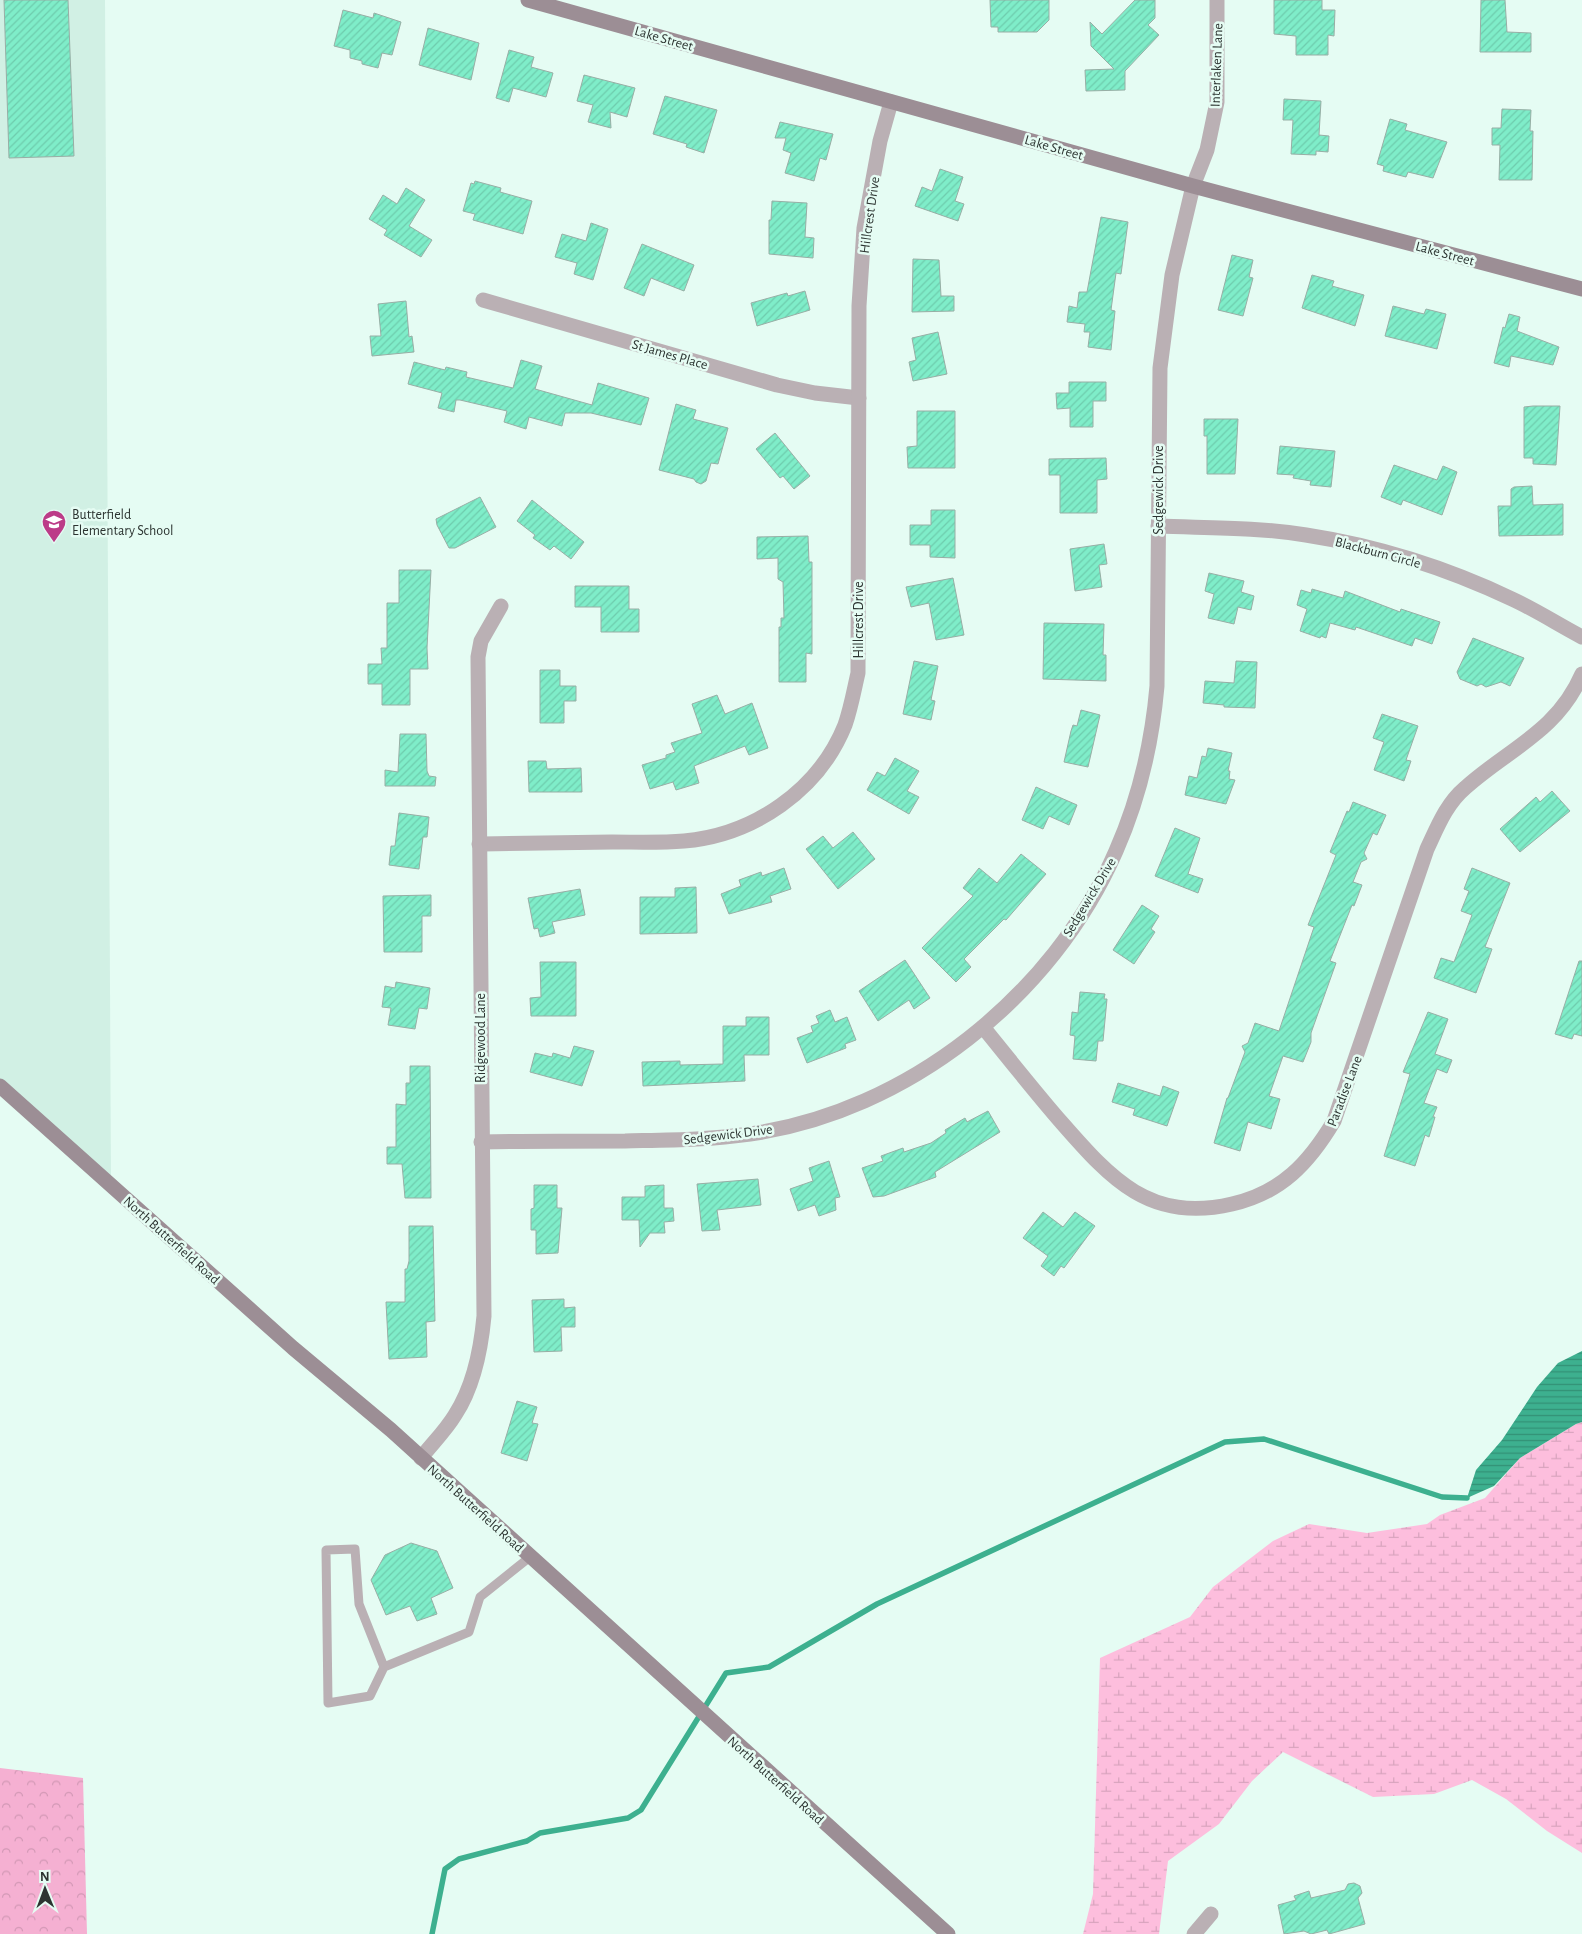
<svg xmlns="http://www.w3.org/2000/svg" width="1582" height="1934" viewBox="0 0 1582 1934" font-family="'Alegreya Sans',sans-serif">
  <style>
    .built { fill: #d1f0e4 }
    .forest { fill: url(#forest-crowns) }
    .wetland { fill: url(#wetland-marsh) }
    .water { fill: url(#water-rules) }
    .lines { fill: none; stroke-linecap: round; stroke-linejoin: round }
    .stream { stroke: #3db08f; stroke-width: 5.5 }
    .building { fill: url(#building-hatch); stroke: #98aea5 }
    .lane { stroke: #bab0b4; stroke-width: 9 }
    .street { stroke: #bab0b4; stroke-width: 15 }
    .secondary { stroke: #9c8e95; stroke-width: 15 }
    .labels { text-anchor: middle; stroke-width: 5; stroke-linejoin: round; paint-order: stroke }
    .street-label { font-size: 14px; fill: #2c3431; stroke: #e5fcf3 }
    .poi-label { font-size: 14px; fill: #2c3431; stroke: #e5fcf3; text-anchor: start }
  </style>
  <defs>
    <pattern id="forest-crowns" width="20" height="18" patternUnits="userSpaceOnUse" patternTransform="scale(1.25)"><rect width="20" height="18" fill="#f5b0d2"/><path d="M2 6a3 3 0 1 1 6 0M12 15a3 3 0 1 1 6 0" fill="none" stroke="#d298b5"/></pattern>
    <pattern id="wetland-marsh" width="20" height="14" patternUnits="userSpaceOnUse" patternTransform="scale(1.25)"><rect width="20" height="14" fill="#fdbedd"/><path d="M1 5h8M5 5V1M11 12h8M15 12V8" fill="none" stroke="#d9a4be"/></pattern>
    <pattern id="water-rules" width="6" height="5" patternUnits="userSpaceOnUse" patternTransform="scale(1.25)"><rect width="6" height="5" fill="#3db08f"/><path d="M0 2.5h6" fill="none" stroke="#339075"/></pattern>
    <pattern id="building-hatch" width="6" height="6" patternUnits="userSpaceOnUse" patternTransform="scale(1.25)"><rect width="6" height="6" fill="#7fedc9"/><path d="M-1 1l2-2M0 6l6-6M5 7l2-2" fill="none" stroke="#6eccad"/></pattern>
  </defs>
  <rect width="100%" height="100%" fill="#e5fcf3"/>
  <!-- built -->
  <polygon class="built" points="0,0 105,0 111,1186 0,1086"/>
  <!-- forest -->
  <polygon class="forest" points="0,1768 83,1778 87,1934 0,1934"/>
  <!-- wetland -->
  <polygon class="wetland" points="1582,1422 1582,1853 1547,1831 1506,1799 1472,1780 1434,1794 1373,1797 1283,1752 1252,1781 1219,1824 1168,1861 1159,1934 1083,1934 1093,1894 1100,1658 1190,1617 1213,1587 1273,1541 1309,1524 1367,1533 1427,1524 1440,1515 1485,1498 1520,1458 1576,1424"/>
  <!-- water -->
  <polygon class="water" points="1582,1351 1582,1422 1576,1424 1520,1458 1494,1486 1467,1498 1476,1470 1502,1440 1537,1387 1558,1363"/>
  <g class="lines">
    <!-- stream -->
    <polyline class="stream" points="432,1934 445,1869 459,1859 527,1841 540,1833 628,1818 641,1810 726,1673 769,1667 877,1604 1225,1442 1264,1439 1442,1497 1467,1498"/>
  </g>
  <!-- building -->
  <g class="building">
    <polygon points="4,0 68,0 74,156 9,158"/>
    <polygon points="990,0 1049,0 1049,20 1037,32 998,32 998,27 991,27"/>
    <polygon points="1135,0 1155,0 1155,18 1148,25 1159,35 1125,71 1125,90 1086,91 1085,70 1114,69 1091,46 1090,22 1102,34"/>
    <polygon points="1274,0 1322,0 1322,10 1335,10 1334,36 1328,35 1328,55 1296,55 1296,36 1274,34"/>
    <polygon points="1481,0 1505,0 1507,32 1531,33 1531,52 1480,52"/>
    <polygon points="343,10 373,18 374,13 401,22 392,55 382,53 378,68 362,64 362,61 350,58 350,50 334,46"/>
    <polygon points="428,28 479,43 471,80 419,65"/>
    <polygon points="509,50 534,57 531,67 553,73 546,97 513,88 509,102 496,98"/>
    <polygon points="584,75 635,88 627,117 610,112 611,128 588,122 593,105 577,101"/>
    <polygon points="665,96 717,110 704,153 686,147 687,144 653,134"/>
    <polygon points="1284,99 1321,101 1319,135 1329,136 1328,152 1316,151 1316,155 1291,154 1293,120 1283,120"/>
    <polygon points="1502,109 1531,110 1530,131 1533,131 1532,180 1499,180 1500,145 1492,145 1492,128 1501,128"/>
    <polygon points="1390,119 1407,124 1405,130 1447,142 1433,178 1408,172 1406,177 1383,171 1384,166 1377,164"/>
    <polygon points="780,122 833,134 826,160 820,158 814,181 785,173 791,153 783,150 786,138 775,138"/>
    <polygon points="940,169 963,177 955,201 964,204 958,221 915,206 922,187 932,191"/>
    <polygon points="475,181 501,188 500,192 532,201 523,234 473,220 475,214 463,211 471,183 474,184"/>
    <polygon points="406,188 425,200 409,226 432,240 421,257 384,235 387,230 369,219 383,195 397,204"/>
    <polygon points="772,201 807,203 805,237 814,238 813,258 769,254 769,220 771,220"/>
    <polygon points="1101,217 1128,222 1121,274 1116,273 1111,310 1115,311 1111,350 1088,347 1090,332 1084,332 1085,324 1067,322 1069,306 1077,308 1079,292 1087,292"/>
    <polygon points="591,223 608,229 593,280 574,274 577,263 555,257 562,234 586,241"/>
    <polygon points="642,244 694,265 684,291 651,278 644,296 624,288"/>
    <polygon points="1232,255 1253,260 1249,277 1253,278 1243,316 1218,310"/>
    <polygon points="913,259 939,260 941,296 954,296 954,311 912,312"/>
    <polygon points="1312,275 1334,281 1332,286 1364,295 1355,326 1302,308"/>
    <polygon points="805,291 810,310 757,326 751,303 787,293 788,296"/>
    <polygon points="406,301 409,337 412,336 414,352 372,356 370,336 381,336 378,304"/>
    <polygon points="1393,306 1424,314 1426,309 1446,314 1437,349 1385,336"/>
    <polygon points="1509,314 1520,317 1517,331 1559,347 1553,365 1511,356 1509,367 1494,363 1503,327 1505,328"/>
    <polygon points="938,332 947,374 913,381 909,362 916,360 912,338"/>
    <polygon points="521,360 542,366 535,389 592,405 598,383 649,398 641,425 591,413 565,413 562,426 529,417 526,429 504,422 507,411 460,400 456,400 454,412 438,408 442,393 408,384 414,362 445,370 446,367 467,372 466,377 513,388"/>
    <polygon points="1069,382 1106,382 1106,401 1093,401 1093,427 1070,427 1070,408 1057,409 1056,393 1069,393"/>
    <polygon points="676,404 696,410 693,419 728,428 718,464 711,463 706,481 701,484 696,482 694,479 659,470"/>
    <polygon points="1533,406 1560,406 1556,465 1533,464 1533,458 1524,458 1524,407"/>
    <polygon points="917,411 955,411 955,468 908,468 907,447 917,446"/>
    <polygon points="1204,419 1238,419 1235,474 1207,474 1207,436 1204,436"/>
    <polygon points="775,433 810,476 794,489 783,476 780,478 756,449"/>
    <polygon points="1280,446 1335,451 1331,487 1310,485 1311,481 1293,478 1294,475 1277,474"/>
    <polygon points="1106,458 1107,479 1097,480 1097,513 1060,513 1060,475 1049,475 1049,459"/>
    <polygon points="1394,465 1437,480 1443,466 1457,472 1442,515 1403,500 1401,505 1381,497"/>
    <polygon points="1532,486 1533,505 1563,504 1563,535 1499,536 1498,506 1511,506 1511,489 1514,487"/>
    <polygon points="480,497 496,527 455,548 449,548 437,525 436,519"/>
    <polygon points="532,500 584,542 571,559 554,546 550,550 533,538 535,535 517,521"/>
    <polygon points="931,510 955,510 955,558 930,557 930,545 910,545 910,525 931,525"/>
    <polygon points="808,536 809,562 812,562 812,654 806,653 806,682 779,682 779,627 781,627 781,618 784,618 783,582 778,579 778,558 757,559 757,537"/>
    <polygon points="1104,544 1107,564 1099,565 1102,587 1075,591 1070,549"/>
    <polygon points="399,570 431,570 427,648 428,669 410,669 410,705 382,705 382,684 368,684 368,664 382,664 381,648 387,648 387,603 399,603"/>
    <polygon points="1209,573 1244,581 1241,592 1254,596 1251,610 1238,607 1234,624 1208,618 1214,594 1205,591"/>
    <polygon points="953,578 964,635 936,640 929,603 911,607 906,587"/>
    <polygon points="575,586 629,586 629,609 639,609 639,632 601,632 601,607 575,607"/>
    <polygon points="1312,589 1343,598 1345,591 1400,612 1401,609 1440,622 1432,644 1415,638 1412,646 1356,627 1355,630 1330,623 1326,638 1321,636 1320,638 1300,631 1307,609 1297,605 1301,590 1311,593"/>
    <polygon points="1044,623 1104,624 1103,655 1106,655 1106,681 1043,679"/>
    <polygon points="1473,638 1524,658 1510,686 1501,682 1486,687 1481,684 1477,686 1460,679 1457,672"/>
    <polygon points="914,661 938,666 931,700 935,701 931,720 903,714"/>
    <polygon points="1236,661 1257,662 1255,708 1224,707 1224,705 1203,703 1205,681 1234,683"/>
    <polygon points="540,670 560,670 560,686 576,686 576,701 564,701 564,723 540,723"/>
    <polygon points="717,695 725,714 752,703 768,748 749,755 745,746 694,766 699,783 676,790 673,782 650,789 642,765 666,758 666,755 675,752 671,743 702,733 692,704"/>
    <polygon points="1081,710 1100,715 1088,767 1064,762 1071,731 1073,725 1077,726"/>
    <polygon points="1382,714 1418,726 1406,760 1411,761 1404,781 1374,770 1384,742 1373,738"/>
    <polygon points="400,734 426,734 427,771 429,776 436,777 435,786 385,786 385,770 398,772"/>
    <polygon points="1208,748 1232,753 1228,771 1230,771 1229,779 1235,780 1226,804 1185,795 1189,776 1197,778 1202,756 1206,757"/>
    <polygon points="895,758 919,771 907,791 919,797 909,814 867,790 877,772 885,776"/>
    <polygon points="528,761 546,761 547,769 581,768 582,792 529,792"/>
    <polygon points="1036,787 1077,805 1069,825 1049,816 1043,829 1022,820"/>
    <polygon points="1552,791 1570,811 1520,852 1500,829 1536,797 1540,802"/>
    <polygon points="1353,802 1386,815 1377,835 1373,833 1364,853 1367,859 1361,862 1353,882 1362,885 1354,906 1352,905 1330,961 1336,963 1311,1033 1311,1042 1303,1062 1283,1056 1269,1096 1280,1099 1271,1129 1248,1122 1240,1151 1214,1143 1227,1098 1228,1098 1245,1052 1242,1046 1248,1043 1255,1023 1279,1031 1314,927 1308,925 1336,855 1330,852 1347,811 1349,812"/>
    <polygon points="399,813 429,817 427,837 423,837 419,869 389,865 391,846 395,846"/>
    <polygon points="1175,828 1200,838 1188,874 1203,879 1198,893 1155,876"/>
    <polygon points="853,832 875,859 838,889 806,849 823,836 833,848"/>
    <polygon points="1021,854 1046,874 1006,920 1004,919 964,959 971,967 956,982 922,948 973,896 963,888 979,868 997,883"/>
    <polygon points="784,868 791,889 770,896 772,902 729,914 721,894 741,886 739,880 761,872 762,876"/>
    <polygon points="1472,868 1510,883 1485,947 1492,949 1476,993 1434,978 1441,958 1454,962 1472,915 1461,911 1469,891 1464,889"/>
    <polygon points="696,887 697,933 640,934 640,897 675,897 675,888"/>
    <polygon points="580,889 585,915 552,922 555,933 540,937 538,928 534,929 528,898"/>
    <polygon points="431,895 431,916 422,916 422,952 384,952 383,896"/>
    <polygon points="1142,905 1159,916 1151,929 1155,932 1134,964 1113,950"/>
    <polygon points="905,960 930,998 914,1009 909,1000 878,1021 859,991"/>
    <polygon points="1579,961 1582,961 1582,1036 1574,1034 1572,1039 1555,1034"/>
    <polygon points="540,962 576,962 576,1016 531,1016 530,998 541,997"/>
    <polygon points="396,982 430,988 427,1009 419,1008 415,1029 388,1025 391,1008 382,1007 385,986 395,988"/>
    <polygon points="1080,992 1105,994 1104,999 1107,999 1103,1041 1098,1041 1096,1061 1073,1059 1075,1036 1070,1035 1072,1012 1078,1013"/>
    <polygon points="830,1010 835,1022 847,1017 856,1040 845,1044 846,1048 807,1063 797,1038 813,1032 811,1026 819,1023 816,1016"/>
    <polygon points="1428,1012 1448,1019 1435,1054 1452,1060 1447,1073 1437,1069 1424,1103 1437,1107 1433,1117 1435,1117 1429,1137 1425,1135 1415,1166 1384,1156 1410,1074 1403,1072"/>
    <polygon points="746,1017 769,1017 769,1055 744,1055 745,1081 643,1086 642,1062 680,1061 680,1065 723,1064 723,1026 746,1026"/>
    <polygon points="574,1046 594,1051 582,1086 530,1072 535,1053 552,1057 553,1053 570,1058"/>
    <polygon points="410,1066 430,1066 431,1198 405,1198 402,1164 387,1164 387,1147 396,1147 396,1104 406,1105 406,1083 410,1083"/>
    <polygon points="1118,1083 1160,1096 1163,1086 1179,1092 1167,1126 1133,1115 1135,1109 1112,1102"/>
    <polygon points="988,1111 1000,1132 935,1172 936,1177 884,1196 873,1197 862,1168 883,1161 881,1156 903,1148 904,1152 931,1143 946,1133 945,1130 965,1118 967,1122"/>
    <polygon points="829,1161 840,1197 835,1198 836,1210 819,1216 815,1205 798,1211 790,1189 813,1181 809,1168"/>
    <polygon points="758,1179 761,1205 717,1210 720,1230 702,1231 697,1184"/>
    <polygon points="534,1185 557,1185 557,1208 562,1208 558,1253 536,1254 536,1230 531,1230 531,1209 534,1208"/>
    <polygon points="664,1185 664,1208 673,1208 674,1221 664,1222 665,1233 650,1233 640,1247 639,1220 622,1220 622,1197 645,1197 645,1186"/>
    <polygon points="1043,1212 1063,1227 1075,1212 1095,1226 1064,1268 1061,1266 1054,1276 1041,1266 1048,1256 1023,1238"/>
    <polygon points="409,1226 433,1226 435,1321 426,1322 427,1357 389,1359 386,1302 405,1302 405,1269 407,1269 409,1261"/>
    <polygon points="564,1299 564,1308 575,1307 575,1327 561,1327 562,1351 534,1352 532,1300"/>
    <polygon points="517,1401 537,1407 532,1423 538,1424 527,1461 501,1453"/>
    <polygon points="411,1543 437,1551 453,1588 431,1598 437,1614 417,1621 410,1606 386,1615 371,1580 385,1555"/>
    <polygon points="1354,1883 1360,1886 1362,1893 1358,1898 1365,1924 1329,1934 1327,1930 1311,1934 1304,1931 1284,1934 1278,1905 1296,1900 1294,1896 1309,1891 1311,1898 1345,1890 1348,1884"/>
  </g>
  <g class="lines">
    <!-- lane -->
    <polyline class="lane" points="384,1667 359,1604 355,1549 326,1550 328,1703 370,1696 384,1667 469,1632 480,1597 530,1557"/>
    <!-- street -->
    <g class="street">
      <polyline points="483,300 777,385 815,393 859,398"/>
      <path d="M 1158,526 C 1207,528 1257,527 1306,535 C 1377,546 1447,568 1512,599 C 1536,610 1559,625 1582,637"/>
      <path d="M 479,844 C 523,843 567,843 612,842 C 636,842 660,843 684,841 C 754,835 819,790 845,725 C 851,708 854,690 858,673 L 859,306 L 864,228 L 880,141 L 891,102"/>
      <path d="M 983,1027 C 1009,1059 1035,1092 1062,1123 C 1111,1179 1150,1223 1232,1204 C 1281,1193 1309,1163 1334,1121 L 1427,849 C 1437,828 1446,804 1465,788 C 1508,749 1557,732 1582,674"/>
      <path d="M 481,1142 C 529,1141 577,1141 625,1141 C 667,1140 708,1140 750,1134 C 907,1112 1053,996 1116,851 C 1139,799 1152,743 1157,686 L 1160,368 L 1172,275 L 1193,186 L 1207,150 L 1217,102 L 1217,0"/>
      <path d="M 421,1458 C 432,1444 446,1430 455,1415 C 474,1386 481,1349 484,1316 L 478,657 L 481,641 L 501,606"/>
      <polyline points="1194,1934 1211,1914"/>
    </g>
    <!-- secondary -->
    <g class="secondary">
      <polyline points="528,0 1193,186 1582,289"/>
      <polyline points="0,1086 293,1348 391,1430 948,1934"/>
    </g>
  </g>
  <!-- icons -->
  <defs>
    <symbol id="school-pin" viewBox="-11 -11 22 30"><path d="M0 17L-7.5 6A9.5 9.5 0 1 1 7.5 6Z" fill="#bc3c88" stroke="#e5fcf3"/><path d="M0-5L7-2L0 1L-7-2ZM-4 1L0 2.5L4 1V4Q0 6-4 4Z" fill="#fff"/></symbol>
  </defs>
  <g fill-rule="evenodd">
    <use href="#school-pin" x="40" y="508" width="28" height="38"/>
  </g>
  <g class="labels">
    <!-- street labels -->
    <g class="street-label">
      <text transform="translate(664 38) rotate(16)" y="5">Lake Street</text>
      <text transform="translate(1216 65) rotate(-88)" y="5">Interlaken Lane</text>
      <text transform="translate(1054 147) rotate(16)" y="5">Lake Street</text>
      <text transform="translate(869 215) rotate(-82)" y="5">Hillcrest Drive</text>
      <text transform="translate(1445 253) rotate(15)" y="5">Lake Street</text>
      <text transform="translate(670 354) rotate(16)" y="5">St James Place</text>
      <text transform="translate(1158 490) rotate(-90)" y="5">Sedgewick Drive</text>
      <text transform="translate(1378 552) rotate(15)" y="5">Blackburn Circle</text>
      <text transform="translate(858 620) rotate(-90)" y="5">Hillcrest Drive</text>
      <text transform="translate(1089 897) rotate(-59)" y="5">Sedgewick Drive</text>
      <text transform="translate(480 1038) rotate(-90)" y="5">Ridgewood Lane</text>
      <text transform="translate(1344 1091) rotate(-69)" y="5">Paradise Lane</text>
      <text transform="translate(728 1134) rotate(-7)" y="5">Sedgewick Drive</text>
      <text transform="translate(172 1240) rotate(42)" y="5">North Butterfield Road</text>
      <text transform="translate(476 1508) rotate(42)" y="5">North Butterfield Road</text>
      <text transform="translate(776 1780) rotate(42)" y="5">North Butterfield Road</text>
    </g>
    <!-- poi labels -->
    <g class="poi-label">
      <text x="72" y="519">Butterfield<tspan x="72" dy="16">Elementary School</tspan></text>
    </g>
  </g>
  <!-- north arrow -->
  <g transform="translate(45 1889) rotate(359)" stroke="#e5fcf3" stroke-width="4" paint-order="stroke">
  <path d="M0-4L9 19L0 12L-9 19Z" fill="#2c3431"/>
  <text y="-8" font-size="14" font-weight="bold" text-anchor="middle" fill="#2c3431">N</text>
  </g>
</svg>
